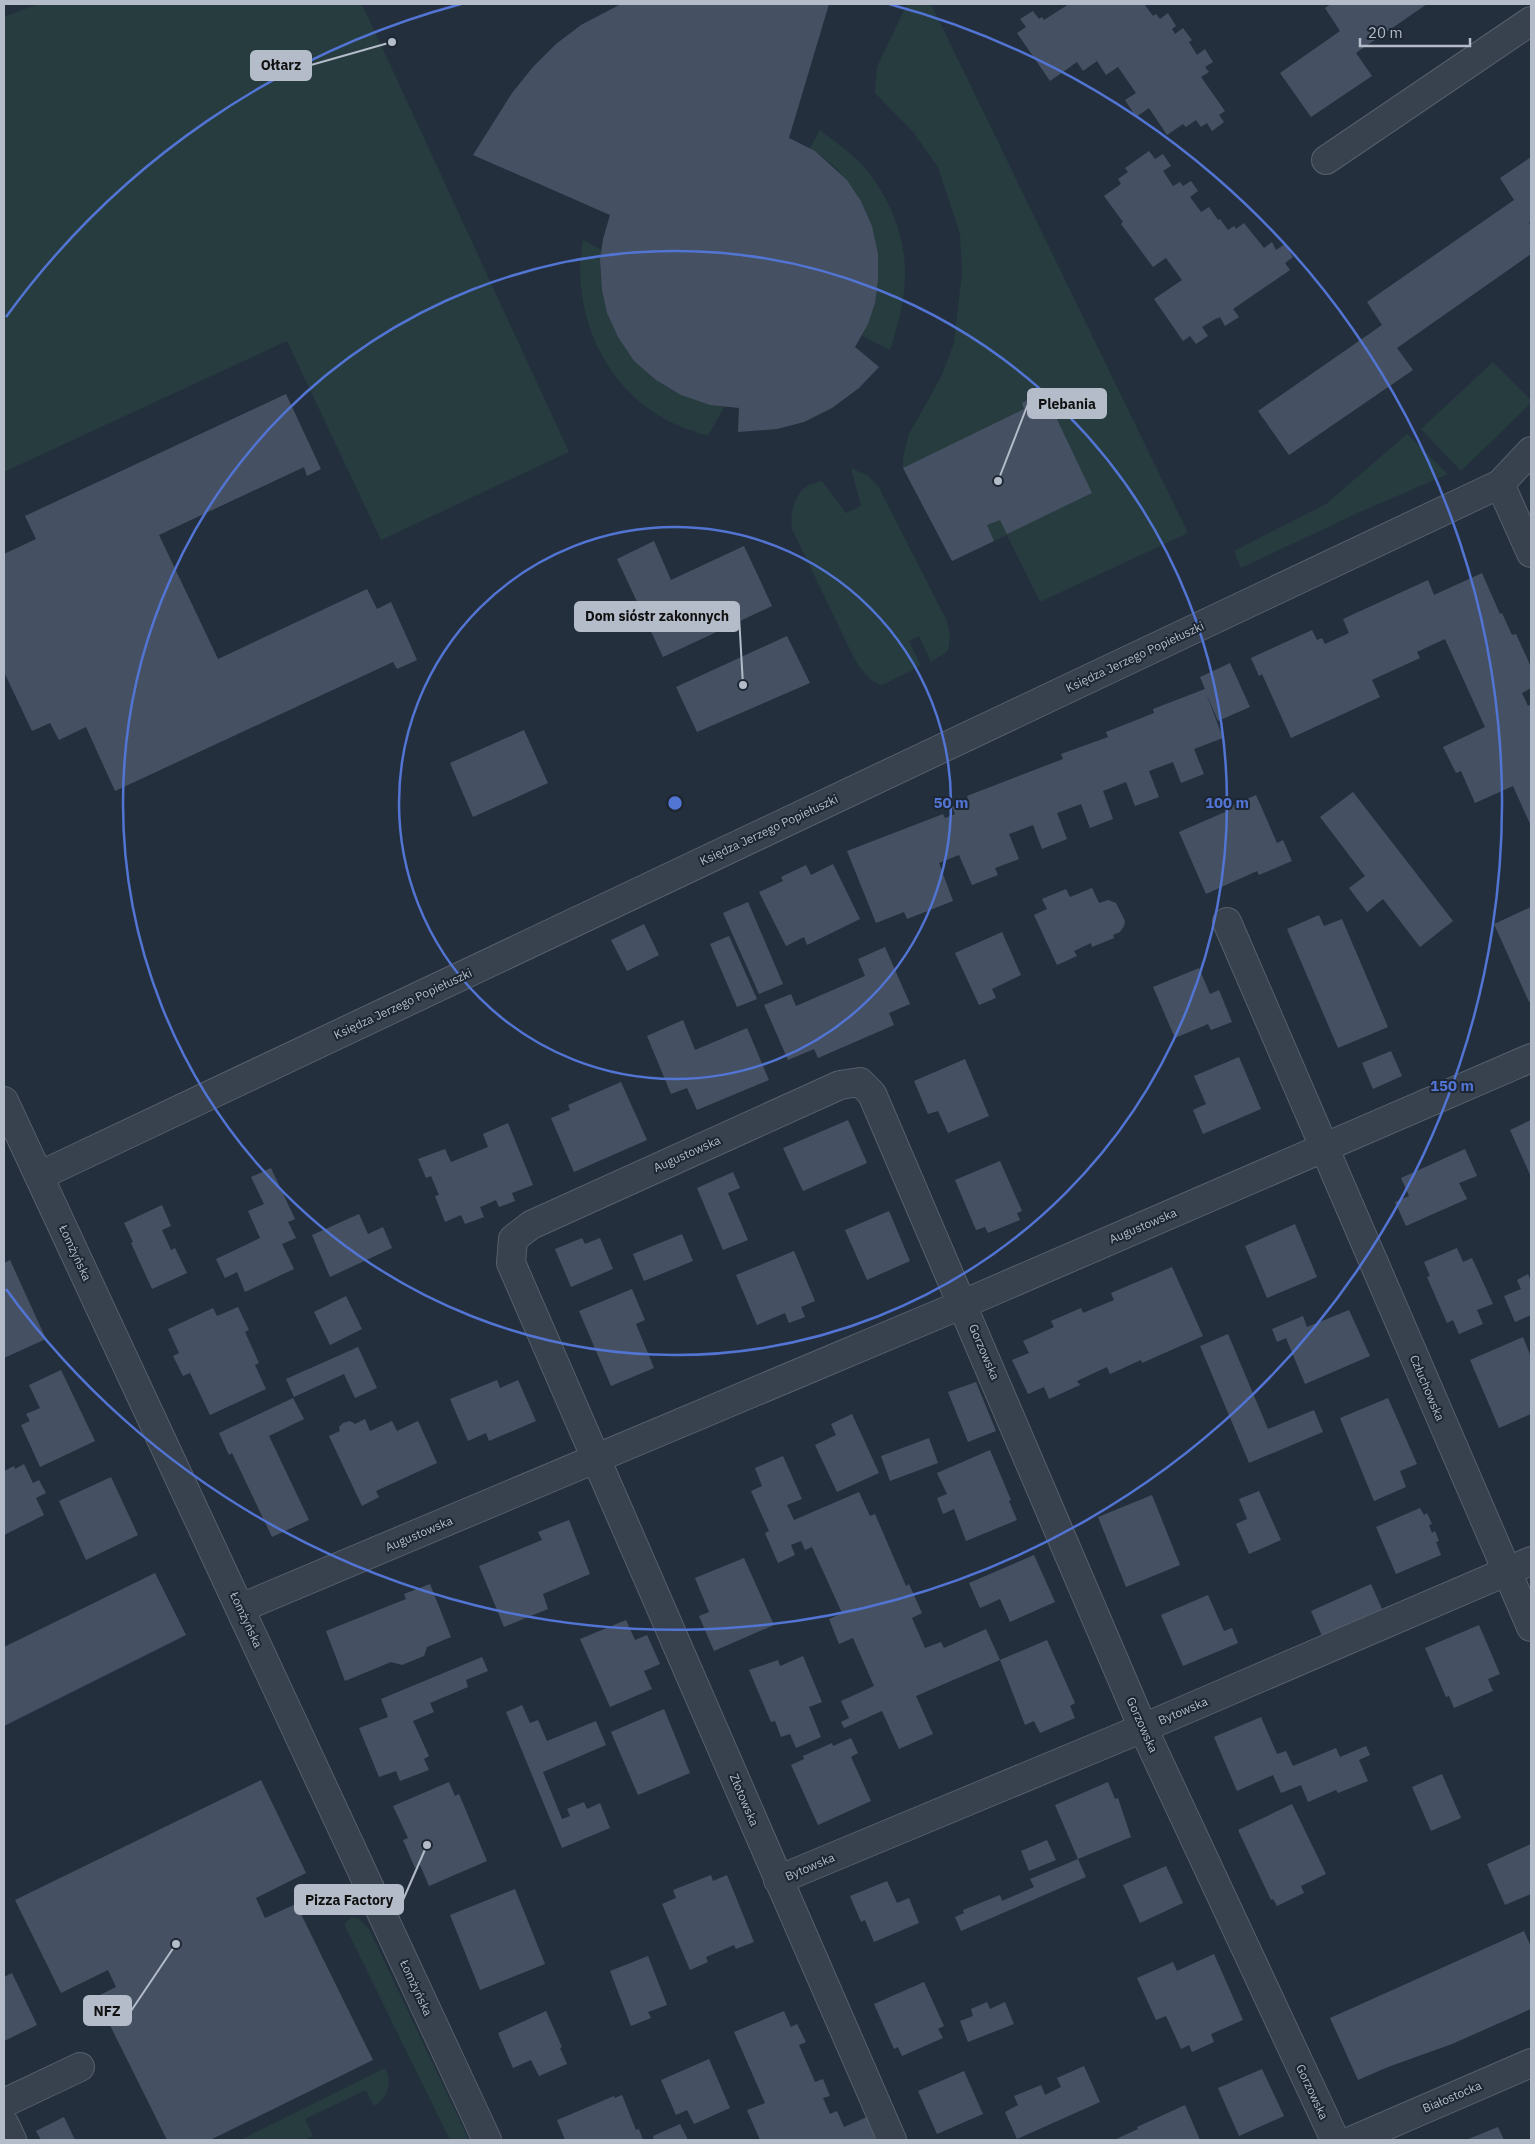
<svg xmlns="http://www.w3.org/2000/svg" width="1535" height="2144" viewBox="0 0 1535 2144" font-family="'IBM Plex Sans',sans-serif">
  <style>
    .green { fill: #263c3f }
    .building { fill: #455162 }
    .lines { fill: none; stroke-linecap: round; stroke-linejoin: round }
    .minor-casing { stroke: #565f6c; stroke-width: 30 }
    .minor { stroke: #38414e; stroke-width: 28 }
    .ring { fill: none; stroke: #5274d3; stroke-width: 2.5 }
    .labels { text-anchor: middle; stroke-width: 4; stroke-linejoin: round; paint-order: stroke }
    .street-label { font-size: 12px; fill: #b4bcc9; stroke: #1d2633 }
    .centre { fill: #5274d3; stroke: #1d2633; stroke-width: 2.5 }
    .ring-label { font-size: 15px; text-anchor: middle; font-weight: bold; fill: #5274d3; stroke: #1d2633; stroke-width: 4; stroke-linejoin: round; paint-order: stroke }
    .leader { fill: none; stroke: #b4bcc9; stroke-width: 2 }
    .callout-dot { fill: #b4bcc9; stroke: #1d2633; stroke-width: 2 }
    .callout { fill: #b4bcc9; stroke: #b4bcc9; stroke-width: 2 }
    .callout-label { font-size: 14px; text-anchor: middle; font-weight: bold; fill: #111 }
  </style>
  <rect width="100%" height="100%" fill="#242f3e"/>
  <!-- green -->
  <g class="green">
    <polygon points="38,4 362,4 569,452 381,540 287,341 4,472 4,17"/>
    <polygon points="907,4 931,4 1188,533 1040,602 1007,535 952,561 903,468 903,458 909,434 941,377 954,343 962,272 960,234 938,167 913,132 875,93 877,67"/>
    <path d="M 820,130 C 832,140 845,148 856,159 C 872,173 883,193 892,212 C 913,264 906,298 890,350 L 862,336 C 895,266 876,190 810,148 Z"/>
    <path d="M 583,240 L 601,250 C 594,331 644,394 724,407 L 708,436 C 699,433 689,430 679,426 C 617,399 581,337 580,270 C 580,260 582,249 583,240 Z"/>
    <polygon points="1493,362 1531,400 1531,403 1461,471 1421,429"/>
    <polygon points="1407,434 1448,474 1360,512 1241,568 1234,551 1326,504"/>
    <path d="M 851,468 L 868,476 L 878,486 L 947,621 L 950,637 L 948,651 L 931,662 L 919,636 L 909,641 L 921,666 L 882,685 C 869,682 861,669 854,658 L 792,529 C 790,516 793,496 806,487 C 810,484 817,483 822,481 L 846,513 L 861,506 Z"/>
    <polygon points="352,1917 359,1919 369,1929 469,2140 450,2140 344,1924"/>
    <path d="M 385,2068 C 393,2083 388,2098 374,2106 L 366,2090 L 305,2119 L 313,2136 L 304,2140 L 240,2140 Z"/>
  </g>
  <!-- building -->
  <g class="building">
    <polygon points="621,4 829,4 789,138 815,151 847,180 861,201 872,226 878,254 878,280 875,303 868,324 855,347 879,367 859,388 832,408 804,422 777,429 738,432 739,408 710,405 681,395 656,380 634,361 618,337 607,313 602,290 600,260 603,239 610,215 473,155 512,93 533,67 556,44 581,25"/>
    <polygon points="1069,4 1147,4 1145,5 1153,16 1156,14 1160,19 1168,13 1176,26 1172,29 1175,34 1183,28 1192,40 1189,42 1197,55 1205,49 1213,62 1205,67 1209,72 1201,77 1225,111 1219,115 1224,122 1212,131 1207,123 1201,127 1196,120 1186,127 1183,124 1167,135 1149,108 1136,117 1125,100 1136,93 1118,67 1106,75 1097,61 1083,71 1077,62 1050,81 1017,33 1026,27 1020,19 1033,11 1039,19 1042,17 1044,20"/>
    <polygon points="1331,4 1427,4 1356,53 1372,76 1311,117 1280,73 1340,31 1325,8"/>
    <polygon points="1149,151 1155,159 1163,154 1171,166 1163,171 1173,186 1180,182 1183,186 1191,181 1198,191 1190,197 1201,212 1209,207 1218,220 1220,219 1228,230 1234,226 1236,229 1244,223 1264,248 1272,242 1276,250 1285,244 1293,257 1285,263 1290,270 1233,309 1239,317 1225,326 1220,317 1217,319 1217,318 1202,327 1208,336 1196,344 1190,336 1183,341 1154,299 1182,280 1166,258 1153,267 1121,224 1123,222 1104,196 1121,184 1118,179 1128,172 1125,168"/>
    <polygon points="1531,157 1531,221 1529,223 1531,226 1531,254 1397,348 1413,370 1289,455 1258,411 1382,325 1367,302 1514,200 1500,178"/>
    <polygon points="1044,392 1092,493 1007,534 1000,520 987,525 994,541 952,561 903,468 1024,409 1022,403"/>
    <polygon points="286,394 321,469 307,476 304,467 159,535 218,659 367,589 377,609 391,602 417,660 397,669 393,662 115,791 86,727 59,740 50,723 32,731 4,672 4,554 36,539 25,516"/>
    <polygon points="654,541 671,580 744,546 772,606 663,657 617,559"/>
    <polygon points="1482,573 1500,614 1502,613 1512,635 1516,634 1531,667 1531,688 1522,693 1528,706 1531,704 1531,826 1513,786 1475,803 1461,771 1456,773 1443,747 1485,727 1445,639 1417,652 1420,658 1372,680 1380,697 1291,738 1262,674 1259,676 1251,658 1312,630 1317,640 1322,638 1325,644 1349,633 1343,619 1428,580 1434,595"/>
    <polygon points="787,636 810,683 697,732 676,687"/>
    <polygon points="1230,663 1250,707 1218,721 1206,693 1223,738 1194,749 1204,774 1181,783 1173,762 1149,771 1159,797 1135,806 1126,782 1103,791 1113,819 1090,828 1081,804 1057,813 1067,839 1042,849 1033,825 1009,834 1019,859 995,868 998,875 972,885 959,855 939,863 953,901 907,919 904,912 876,923 847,851 943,814 945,818 955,814 952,807 968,800 967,796 1063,759 1061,754 1108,737 1106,732 1154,713 1153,709 1205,689 1200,677"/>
    <polygon points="524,730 548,783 473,817 450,763"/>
    <polygon points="1353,792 1453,921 1420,947 1383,899 1367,912 1349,888 1365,876 1320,817"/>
    <polygon points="1256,795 1277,843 1283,840 1292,861 1259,875 1257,871 1206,894 1179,832 1232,809 1231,806"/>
    <polygon points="833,864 860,919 807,945 804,937 786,946 759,892 783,881 781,877 806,865 811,875"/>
    <polygon points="1092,888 1099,903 1108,900 1116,903 1125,921 1124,926 1120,932 1113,935 1114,938 1092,947 1091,943 1074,951 1077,956 1057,965 1034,915 1047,909 1042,899 1066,889 1070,897"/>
    <polygon points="748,902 783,984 759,994 723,913"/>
    <polygon points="1531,907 1531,1001 1529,1002 1494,924"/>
    <polygon points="1319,915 1324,926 1342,919 1388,1027 1338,1048 1287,929"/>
    <polygon points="644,924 659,955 627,971 611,940"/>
    <polygon points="1002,932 1021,975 992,989 996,998 979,1005 955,953"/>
    <polygon points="729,936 757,999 737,1007 710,944"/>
    <polygon points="885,947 910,1004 889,1013 894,1025 818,1058 814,1049 788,1060 764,1005 791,994 796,1006 865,976 858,959"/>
    <polygon points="1199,968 1210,994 1219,990 1232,1022 1211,1030 1208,1024 1175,1038 1153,987"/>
    <polygon points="683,1020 695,1050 747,1028 769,1080 697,1110 687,1088 671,1094 647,1036"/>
    <polygon points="1391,1051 1402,1076 1373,1089 1362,1063"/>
    <polygon points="1239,1057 1261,1109 1203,1134 1193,1110 1206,1104 1194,1076"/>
    <polygon points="965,1059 989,1116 948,1133 938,1111 928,1114 914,1081"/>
    <polygon points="621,1082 647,1140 574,1172 551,1118 570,1110 568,1105"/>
    <polygon points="848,1120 867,1163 803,1191 783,1148"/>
    <polygon points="1531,1120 1531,1177 1510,1130"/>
    <polygon points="508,1123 533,1185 512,1193 515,1201 499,1207 496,1200 480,1207 484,1217 465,1224 461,1215 445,1222 435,1196 439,1195 431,1176 426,1178 418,1159 445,1149 451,1162 488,1147 483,1134"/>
    <polygon points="1465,1149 1477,1176 1459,1183 1467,1199 1406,1226 1395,1202 1409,1196 1401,1178"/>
    <polygon points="1000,1161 1022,1211 1017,1213 1020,1220 988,1233 985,1227 976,1230 955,1180"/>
    <polygon points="271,1168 295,1219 288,1222 296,1238 282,1244 294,1269 245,1292 237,1272 225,1278 216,1259 260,1238 248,1211 264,1204 251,1177"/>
    <polygon points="733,1172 740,1188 728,1193 748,1240 723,1250 697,1188"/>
    <polygon points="162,1205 171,1226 162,1230 171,1250 175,1248 187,1273 152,1289 131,1243 133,1242 124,1223"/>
    <polygon points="889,1211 910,1261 867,1280 845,1230"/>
    <polygon points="359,1214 368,1234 383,1227 392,1248 330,1277 312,1235"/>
    <polygon points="1295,1224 1317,1277 1267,1298 1245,1246"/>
    <polygon points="682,1234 693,1261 644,1281 633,1254"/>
    <polygon points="582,1238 585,1244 600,1238 613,1269 571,1287 555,1249"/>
    <polygon points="1457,1248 1463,1262 1472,1258 1493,1304 1477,1310 1483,1324 1459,1334 1453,1320 1447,1323 1427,1277 1430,1276 1424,1262"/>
    <polygon points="794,1251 815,1301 801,1307 805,1317 789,1323 785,1313 757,1325 736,1275"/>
    <polygon points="10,1260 46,1339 4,1358 4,1263"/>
    <polygon points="1172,1267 1203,1336 1142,1363 1141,1360 1110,1374 1107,1367 1077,1381 1080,1385 1049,1399 1044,1387 1028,1394 1012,1360 1029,1353 1023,1341 1054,1327 1051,1321 1081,1308 1083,1313 1114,1300 1111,1293"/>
    <polygon points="1528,1274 1531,1281 1531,1315 1515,1322 1504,1296 1521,1289 1517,1280"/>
    <polygon points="632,1289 645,1320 636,1324 654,1368 611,1386 579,1311"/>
    <polygon points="346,1296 362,1329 330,1345 314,1312"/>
    <polygon points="238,1307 249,1330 245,1332 259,1363 255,1365 266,1389 210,1415 190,1373 183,1376 173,1356 179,1353 168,1329 213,1308 217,1316"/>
    <polygon points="1349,1310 1370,1356 1305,1384 1286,1338 1277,1342 1272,1329 1303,1316 1307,1327"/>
    <polygon points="1228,1334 1268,1429 1314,1410 1323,1432 1249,1463 1200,1346"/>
    <polygon points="1523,1337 1531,1357 1531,1414 1499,1428 1470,1360"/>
    <polygon points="358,1347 377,1388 355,1398 344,1374 294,1397 286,1379"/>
    <polygon points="61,1370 95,1441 40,1467 21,1425 30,1421 26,1414 40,1408 29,1385"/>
    <polygon points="497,1380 500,1388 518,1380 536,1421 489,1441 486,1433 468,1441 450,1399"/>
    <polygon points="976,1382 996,1431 968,1442 948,1392"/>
    <polygon points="293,1398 304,1419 269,1436 309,1520 272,1537 232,1453 229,1455 219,1433"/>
    <polygon points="1388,1398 1417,1464 1400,1471 1406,1487 1374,1501 1340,1418"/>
    <polygon points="852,1414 879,1473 837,1492 815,1445 836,1435 831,1424"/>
    <polygon points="365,1419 370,1431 392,1421 397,1431 418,1421 437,1463 376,1491 379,1497 362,1506 329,1436 340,1431 339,1427 343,1423 350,1421 355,1424"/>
    <polygon points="929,1438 938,1463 890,1481 881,1456"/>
    <polygon points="990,1450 1011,1500 1009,1501 1017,1520 966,1541 954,1509 943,1514 937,1498 947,1494 937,1473"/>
    <polygon points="783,1456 802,1499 787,1505 794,1520 859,1492 870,1516 875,1514 906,1586 909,1584 922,1613 912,1618 925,1648 941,1642 944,1648 986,1629 1000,1660 916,1696 933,1734 899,1749 882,1711 844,1728 841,1722 849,1718 841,1701 874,1686 853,1638 839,1644 829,1619 842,1613 812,1547 805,1550 801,1541 791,1545 795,1555 778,1563 765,1533 769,1531 751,1491 762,1486 755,1468"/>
    <polygon points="24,1464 33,1483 39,1480 46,1493 36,1498 44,1515 4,1535 4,1471 14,1466 15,1469"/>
    <polygon points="111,1477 138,1535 86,1560 59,1501"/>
    <polygon points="1259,1491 1281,1540 1249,1554 1236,1524 1247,1519 1239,1499"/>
    <polygon points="1152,1495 1180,1565 1126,1587 1098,1517"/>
    <polygon points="1420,1508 1424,1515 1427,1513 1432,1524 1429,1525 1432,1533 1435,1531 1439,1541 1436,1542 1441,1555 1396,1574 1376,1527"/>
    <polygon points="569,1520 590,1574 543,1594 548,1609 504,1627 479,1566 542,1540 538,1532"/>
    <polygon points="1034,1555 1055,1602 1010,1622 1000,1599 980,1608 969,1583"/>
    <polygon points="744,1558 774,1625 714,1651 699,1616 709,1612 695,1578"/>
    <polygon points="155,1573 186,1635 4,1726 4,1647"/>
    <polygon points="430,1584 451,1637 427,1647 424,1656 402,1665 391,1662 345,1681 326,1631 406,1599 404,1594"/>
    <polygon points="1371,1584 1382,1609 1322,1636 1311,1611"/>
    <polygon points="1208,1595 1224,1631 1232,1628 1238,1643 1183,1666 1161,1615"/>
    <polygon points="626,1620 635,1640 647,1635 660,1664 644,1671 652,1689 610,1707 580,1639"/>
    <polygon points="1479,1625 1500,1674 1488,1679 1493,1691 1454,1708 1449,1696 1446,1697 1425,1648"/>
    <polygon points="1047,1640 1075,1703 1070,1706 1075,1718 1040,1733 1034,1721 1025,1725 1000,1660"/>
    <polygon points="803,1656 822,1702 809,1707 821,1737 796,1748 790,1734 781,1737 775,1721 771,1722 749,1670 778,1660 780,1666"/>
    <polygon points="482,1657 488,1671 466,1680 468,1687 430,1703 434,1712 413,1721 429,1756 424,1759 429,1770 400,1781 396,1771 379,1777 359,1728 388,1717 381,1699"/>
    <polygon points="522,1705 530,1723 538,1720 547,1741 596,1721 606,1745 543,1772 562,1819 570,1816 567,1809 584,1802 587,1809 600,1803 610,1828 562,1848 506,1712"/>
    <polygon points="664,1709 690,1773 638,1795 611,1732"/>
    <polygon points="1261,1717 1277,1754 1286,1751 1293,1766 1336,1748 1340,1757 1366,1746 1370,1755 1359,1760 1368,1781 1338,1793 1336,1790 1308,1802 1301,1785 1281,1793 1273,1775 1237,1791 1214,1737"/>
    <polygon points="851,1738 858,1753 851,1757 871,1801 818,1825 791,1765 804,1759 803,1756 832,1743 833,1746"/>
    <polygon points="1442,1774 1461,1818 1431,1831 1412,1787"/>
    <polygon points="261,1780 306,1873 256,1898 265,1918 296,1904 373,2060 210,2140 167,2140 96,1997 116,1987 108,1970 61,1993 15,1900"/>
    <polygon points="449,1782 455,1796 459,1794 487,1861 429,1886 420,1865 415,1868 403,1840 408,1838 393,1806"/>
    <polygon points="1108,1782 1115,1799 1118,1798 1131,1837 1078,1859 1055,1805"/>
    <polygon points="1292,1804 1326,1874 1301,1886 1304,1893 1277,1906 1273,1899 1271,1900 1238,1830"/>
    <polygon points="1047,1840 1056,1860 1029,1871 1021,1851"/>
    <polygon points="1531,1844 1531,1894 1505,1905 1487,1864"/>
    <polygon points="1078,1859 1086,1877 961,1931 955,1917 964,1913 963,1910 1000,1895 1002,1901 1034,1887 1030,1879"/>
    <polygon points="1166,1866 1183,1903 1140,1923 1123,1885"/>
    <polygon points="711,1875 713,1881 727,1875 754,1942 736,1949 734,1945 706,1957 708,1962 690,1970 662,1904 676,1898 673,1890"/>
    <polygon points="887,1881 897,1903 909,1898 919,1923 874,1942 865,1920 861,1922 850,1896"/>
    <polygon points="515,1889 545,1964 480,1990 450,1915"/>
    <polygon points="1524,1931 1531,1947 1531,2009 1452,2044 1388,2067 1358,2080 1330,2018"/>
    <polygon points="1214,1954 1243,2020 1211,2034 1214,2042 1192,2052 1189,2045 1181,2049 1166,2016 1156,2020 1137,1978 1173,1962 1177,1971"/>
    <polygon points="648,1956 667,2005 648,2012 651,2018 631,2026 610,1971"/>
    <polygon points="12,1973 37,2025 4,2041 4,1977"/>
    <polygon points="924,1982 944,2026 938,2029 943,2038 902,2056 898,2047 894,2049 874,2004"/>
    <polygon points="987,2002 990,2009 1005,2002 1014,2024 968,2042 960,2021 973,2016 971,2009"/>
    <polygon points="546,2011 562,2047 560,2048 567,2064 539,2076 531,2060 513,2068 498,2033"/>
    <polygon points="784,2011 791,2027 797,2024 806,2042 799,2045 815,2082 823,2079 830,2096 823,2098 830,2114 837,2111 844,2127 867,2117 877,2140 760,2140 747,2110 765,2103 734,2032"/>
    <polygon points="709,2059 730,2108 694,2124 687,2110 676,2115 661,2080"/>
    <polygon points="1084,2066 1100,2102 1017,2139 1005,2112 1018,2105 1014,2096 1041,2085 1045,2095 1061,2087 1057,2078"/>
    <polygon points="1262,2069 1284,2116 1239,2136 1218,2088"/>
    <polygon points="964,2071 983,2114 937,2134 918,2091"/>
    <polygon points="622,2095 636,2130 639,2129 643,2140 565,2140 557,2120 614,2096 615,2098"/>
    <polygon points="1185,2105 1200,2140 1114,2140 1138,2129 1137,2127"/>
    <polygon points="64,2117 75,2140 41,2140 36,2131"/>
    <polygon points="680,2124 688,2140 654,2140 653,2136"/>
    <polygon points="1498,2127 1504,2140 1466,2140"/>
  </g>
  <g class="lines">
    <defs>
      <g id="minor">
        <polyline points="1326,160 1531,21"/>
        <polyline points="1500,484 1531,553"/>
        <polyline points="1227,922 1531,1627"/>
        <polyline points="4,1101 487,2140"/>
        <polyline points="39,1176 1500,484 1531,451"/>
        <polyline points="241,1608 963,1304 1531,1058"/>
        <polyline points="778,1880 1143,1728 1531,1561"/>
        <polyline points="4,2103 80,2067"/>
        <polyline points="4,2123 12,2140"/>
        <polyline points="892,2140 511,1263 513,1239 531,1225 840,1085 860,1082 872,1094 1143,1728 1335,2140"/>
        <polyline points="1353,2140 1531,2063"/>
      </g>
    </defs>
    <!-- minor casing -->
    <use href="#minor" class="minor-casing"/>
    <!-- minor -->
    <use href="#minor" class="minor"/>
  </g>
  <!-- distance rings -->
  <g class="ring">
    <circle cx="675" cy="803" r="276"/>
    <circle cx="675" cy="803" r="552"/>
    <path d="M6 317A827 827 0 0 1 461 4M889 4A827 827 0 1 1 6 1289"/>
  </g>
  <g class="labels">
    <!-- street labels -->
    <g class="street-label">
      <text transform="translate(1135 657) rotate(-25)" y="4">Księdza Jerzego Popiełuszki</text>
      <text transform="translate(769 830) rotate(-25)" y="4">Księdza Jerzego Popiełuszki</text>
      <text transform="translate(403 1004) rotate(-25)" y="4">Księdza Jerzego Popiełuszki</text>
      <text transform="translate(687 1154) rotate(-24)" y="4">Augustowska</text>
      <text transform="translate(1143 1226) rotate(-23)" y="4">Augustowska</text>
      <text transform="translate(75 1253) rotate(65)" y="4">Łomżyńska</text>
      <text transform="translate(984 1352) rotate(67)" y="4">Gorzowska</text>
      <text transform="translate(1427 1388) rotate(67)" y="4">Człuchowska</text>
      <text transform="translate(419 1534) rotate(-23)" y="4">Augustowska</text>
      <text transform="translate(246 1620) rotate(65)" y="4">Łomżyńska</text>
      <text transform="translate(1183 1711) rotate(-23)" y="4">Bytowska</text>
      <text transform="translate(1142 1725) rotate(66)" y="4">Gorzowska</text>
      <text transform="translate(744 1800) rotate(67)" y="4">Złotowska</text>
      <text transform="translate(810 1867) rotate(-23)" y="4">Bytowska</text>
      <text transform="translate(416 1988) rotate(65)" y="4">Łomżyńska</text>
      <text transform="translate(1312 2092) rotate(65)" y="4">Gorzowska</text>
      <text transform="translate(1452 2097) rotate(-23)" y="4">Białostocka</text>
    </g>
  </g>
  <circle cx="675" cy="803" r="8" class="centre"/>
  <g class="ring-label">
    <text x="951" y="808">50 m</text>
    <text x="1227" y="808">100 m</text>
    <text x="1452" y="1091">150 m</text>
  </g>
  <!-- callouts -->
  <path class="leader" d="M392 42L311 65M998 481L1028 404M743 685L739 616M427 1845L403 1900M176 1944L131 2011"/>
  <g class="callout-dot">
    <circle cx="392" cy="42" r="5"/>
    <circle cx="998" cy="481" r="5"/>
    <circle cx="743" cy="685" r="5"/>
    <circle cx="427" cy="1845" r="5"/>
    <circle cx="176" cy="1944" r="5"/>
  </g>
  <g class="callout">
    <rect x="251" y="51" width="60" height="29" rx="5"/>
    <rect x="1028" y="389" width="78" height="29" rx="5"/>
    <rect x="575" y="602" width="164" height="29" rx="5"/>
    <rect x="295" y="1885" width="108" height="29" rx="5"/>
    <rect x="84" y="1996" width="47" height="29" rx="5"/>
  </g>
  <g class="callout-label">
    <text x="281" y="70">Ołtarz</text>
    <text x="1067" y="409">Plebania</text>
    <text x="657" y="621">Dom sióstr zakonnych</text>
    <text x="349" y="1905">Pizza Factory</text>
    <text x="107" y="2016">NFZ</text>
  </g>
  <!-- border -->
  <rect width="1535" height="2144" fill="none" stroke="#b4bcc9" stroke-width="10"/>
  <!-- scale -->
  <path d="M1360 38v8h110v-8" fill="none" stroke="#b4bcc9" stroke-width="2.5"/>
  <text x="1368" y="38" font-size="15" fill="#b4bcc9" stroke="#1d2633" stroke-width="4" paint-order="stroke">20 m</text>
</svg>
